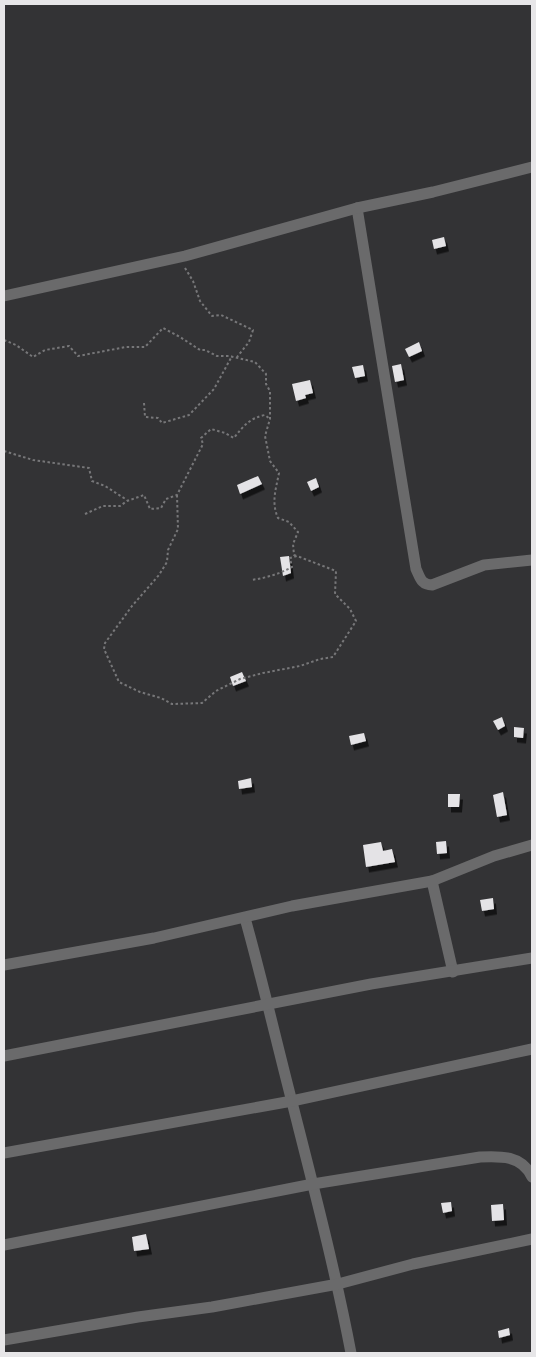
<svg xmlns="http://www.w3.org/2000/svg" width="536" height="1357" viewBox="0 0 536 1357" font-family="'Source Serif 4',serif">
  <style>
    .building { fill: #e4e3e6; filter: url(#shadow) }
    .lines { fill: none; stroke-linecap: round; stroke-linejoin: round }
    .path { stroke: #777779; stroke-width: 2; stroke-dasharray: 2.5 2.5; stroke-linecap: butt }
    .minor { stroke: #6a6a6b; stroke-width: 11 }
  </style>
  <defs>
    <filter id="shadow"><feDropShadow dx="3" dy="5.5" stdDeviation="0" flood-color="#0009"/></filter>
  </defs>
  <rect width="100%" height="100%" fill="#333335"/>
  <!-- building -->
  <g class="building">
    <polygon points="444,237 446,246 434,249 432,240"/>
    <polygon points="419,342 422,351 409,357 405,349"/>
    <polygon points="401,364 404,380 395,382 392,366"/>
    <polygon points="363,365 365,376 355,378 352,367"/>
    <polygon points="310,380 313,393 305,395 306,398 296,401 292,384"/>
    <polygon points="258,476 262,484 240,494 237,485"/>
    <polygon points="316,478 319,487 311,491 307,482"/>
    <polygon points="289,556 291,573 283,576 280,557"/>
    <polygon points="242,672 246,681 233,686 230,677"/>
    <polygon points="502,717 505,726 498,730 493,721"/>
    <polygon points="514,727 524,728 523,738 514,737"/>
    <polygon points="364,733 366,741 351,745 349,736"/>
    <polygon points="251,778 252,787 239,789 238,781"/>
    <polygon points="503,792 507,815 497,817 493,795"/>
    <polygon points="448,794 460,794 459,807 448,807"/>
    <polygon points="446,841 447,853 437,854 436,842"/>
    <polygon points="381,842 383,851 392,849 395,862 366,867 363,845"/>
    <polygon points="493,898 494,909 482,911 480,900"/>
    <polygon points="451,1202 452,1211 443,1213 441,1203"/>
    <polygon points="503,1204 504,1220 492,1221 491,1205"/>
    <polygon points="146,1234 149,1249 134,1251 132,1237"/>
    <polygon points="509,1328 510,1335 499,1338 498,1331"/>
  </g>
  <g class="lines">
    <!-- path -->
    <g class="path">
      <polyline points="185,268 193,281 200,301 212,316 221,315 253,330 249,342 237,357"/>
      <path d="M 4,340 L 16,345 L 33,357 L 45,350 L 69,346 L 78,356 L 126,347 L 145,347 L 163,328 L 180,337 L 200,350 L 205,350 L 217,356 L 229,356 L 255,362 L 266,374 L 266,384 L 270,391 L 270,419 L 265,436 L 270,461 L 279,473 C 276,489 271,502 278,518 L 289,522 L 298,532 L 293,544 L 294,555 L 297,556"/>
      <polyline points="144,403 145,417 158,418 162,423 189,415 214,389 232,356"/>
      <polyline points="4,451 33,460 89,468 92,481 105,486 127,500"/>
      <path d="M 177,495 L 178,529 L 168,550 L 167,562 L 159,575 L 132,606 L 105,643 L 104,649 L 119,682 L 140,692 L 161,698 L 172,704 L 202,703 L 216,691 L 240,679 L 263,673 L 300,666 L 320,659 L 333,657 L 356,621 L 350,609 L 335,594 L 336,571 L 297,556 L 290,558 L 292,567 C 279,574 266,578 251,580"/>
      <path d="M 85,514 L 103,506 L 120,506 L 127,501 L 144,495 L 150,509 L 161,508 L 166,499 L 177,495 L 203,444 L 201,438 L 211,429 L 225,433 L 234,438 C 243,426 250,418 265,415 L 270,419"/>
    </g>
    <!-- minor -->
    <g class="minor">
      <path d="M 357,208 L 416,569 C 420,577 421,585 432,585 L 484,565 L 532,560"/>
      <polyline points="4,296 185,256 357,208 433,192 532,167"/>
      <polyline points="432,881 494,856 532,845"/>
      <path d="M 245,918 C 262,979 276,1040 292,1102 C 313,1185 335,1269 351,1353"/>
      <polyline points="4,965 154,938 292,906 432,881 453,972"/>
      <polyline points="4,1056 371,984 532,958"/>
      <polyline points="4,1153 292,1101 532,1049"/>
      <path d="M 4,1245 L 313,1184 L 480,1157 C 500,1156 522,1155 532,1177"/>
      <polyline points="4,1340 138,1317 212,1307 338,1284 413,1264 532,1239"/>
    </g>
  </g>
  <!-- border -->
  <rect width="536" height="1357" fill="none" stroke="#e7e6e8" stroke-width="10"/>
</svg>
